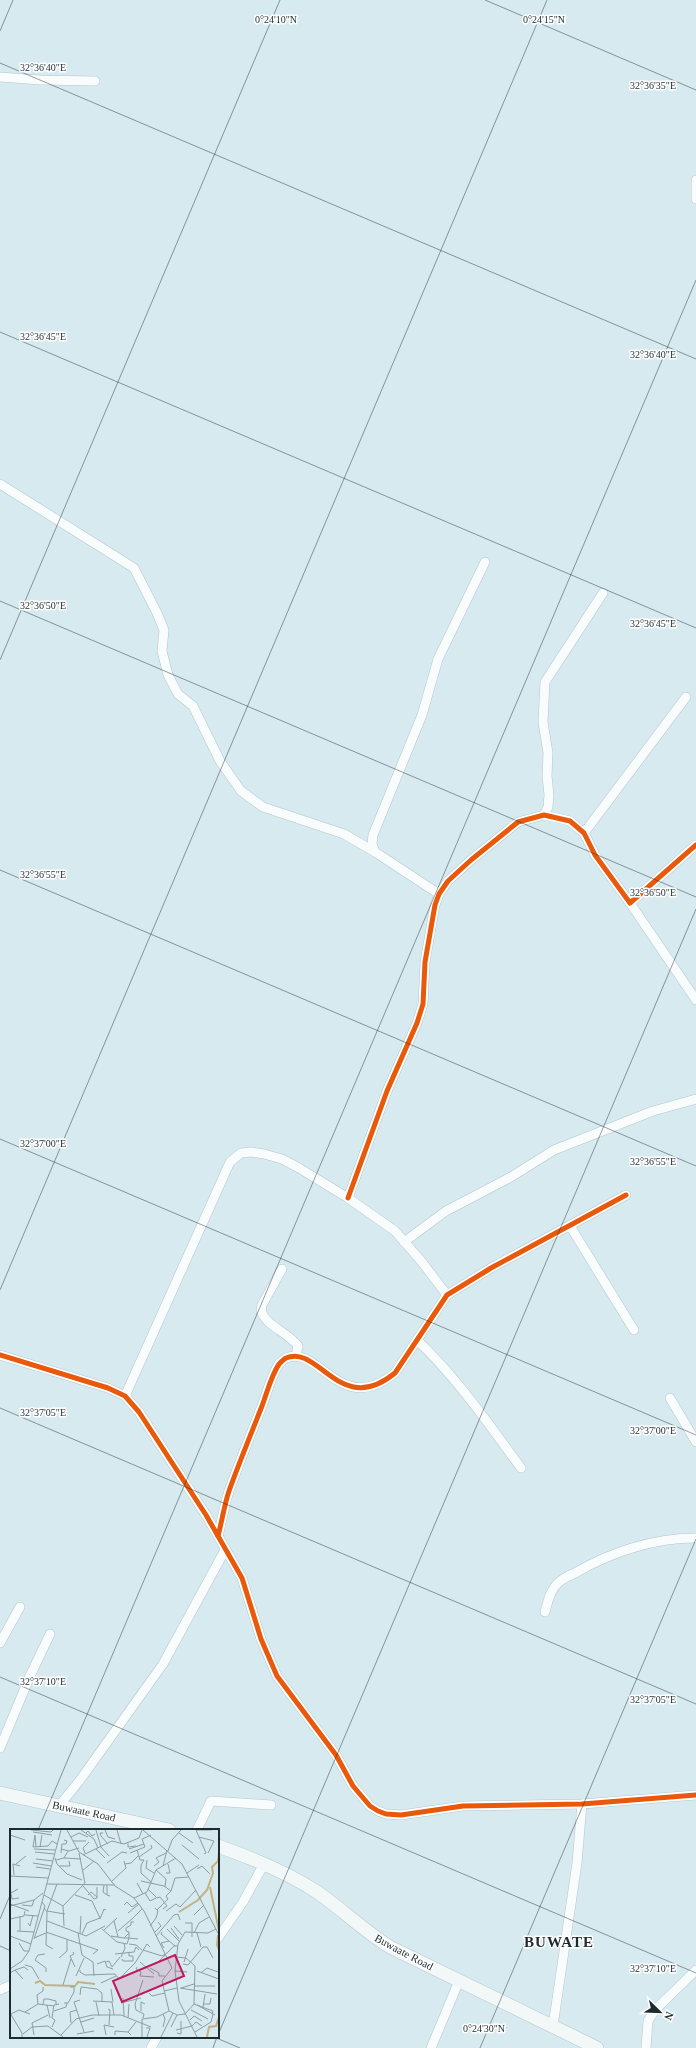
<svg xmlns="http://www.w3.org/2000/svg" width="696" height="2048" viewBox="0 0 696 2048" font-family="'Times New Roman',serif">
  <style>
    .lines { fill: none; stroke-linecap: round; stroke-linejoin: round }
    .street-casing { stroke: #b5c6ca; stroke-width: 10 }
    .secondary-casing { stroke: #b5c6ca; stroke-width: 14 }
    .street { stroke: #f9fcfd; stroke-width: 9 }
    .secondary { stroke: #f2f7f8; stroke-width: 13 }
    .cycleway-casing { stroke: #fff; stroke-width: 8 }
    .cycleway { stroke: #e8590c; stroke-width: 5 }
    .ticks { fill: none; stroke: #1d2b2f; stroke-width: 1; stroke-opacity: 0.45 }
    .labels { text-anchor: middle; stroke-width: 3; stroke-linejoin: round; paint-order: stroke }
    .street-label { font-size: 11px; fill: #1d2b2f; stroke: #fff }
    .district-label { font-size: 15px; font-weight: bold; letter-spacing: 1px; fill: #1d2b2f; stroke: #fff }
    .inset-river { fill: none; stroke: #c4b282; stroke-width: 2 }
    .inset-road { fill: none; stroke: #8c9ea3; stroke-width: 1 }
    .view { fill: #c2185b; fill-opacity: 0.15; stroke: #c2185b; stroke-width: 2 }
    .inset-edge { fill: none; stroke: #1d2b2f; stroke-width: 2 }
    .ticks-label { font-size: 10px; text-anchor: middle; fill: #1d2b2f; stroke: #fff; stroke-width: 3; stroke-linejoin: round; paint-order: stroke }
  </style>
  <rect width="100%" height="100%" fill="#d6eaf0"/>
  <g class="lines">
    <defs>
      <g id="street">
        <polyline points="0,77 40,80 95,81"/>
        <polyline points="696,180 696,199"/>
        <polyline points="0,484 134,568 157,613 164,630 162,651 168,675 178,694 193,706 220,761 241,791 263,807 344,834 375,852"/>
        <polyline points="544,815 548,807 549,795 547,776 548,753 543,722 545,682 603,593"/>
        <polyline points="584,833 686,697"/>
        <polyline points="439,894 375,852 372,844 373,835 422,715 438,659 485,562"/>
        <polyline points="630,903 696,1000"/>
        <polyline points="348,1198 387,1091 417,1023 423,1004 425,962 435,905 439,894 448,881 471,860 518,822 544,815 570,821 584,833 595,855 630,903 696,845"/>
        <polyline points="570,1226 634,1330"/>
        <polyline points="404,1242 446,1211 511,1177 554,1150 653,1111 696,1099"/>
        <path d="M 282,1269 L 262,1305 L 261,1311 C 267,1327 288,1332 298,1346 L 296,1356"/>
        <path d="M 417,1340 C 457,1378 488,1423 521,1468"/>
        <polyline points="0,1355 108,1388 125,1396 139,1412 206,1515 242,1578 261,1639 277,1676 336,1755 353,1786 370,1806 378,1811 386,1814 401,1815 463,1806 582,1804 696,1795"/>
        <polyline points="125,1396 230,1162 241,1153 251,1152 264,1154 282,1159 299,1168 348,1198 395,1231 422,1262 447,1295"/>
        <polyline points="670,1398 696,1442"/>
        <path d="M 218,1536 C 222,1521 224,1506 229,1491 C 239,1463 251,1434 262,1406 C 267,1393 271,1376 279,1364 C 281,1362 284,1359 286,1358 C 319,1344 340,1418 395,1373 L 447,1295 L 491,1268 L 626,1195"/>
        <path d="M 545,1612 C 548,1601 550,1590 559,1582 C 564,1578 570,1575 575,1573 C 611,1552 654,1538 696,1538"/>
        <polyline points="0,1643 20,1607"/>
        <polyline points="0,1748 30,1676 50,1634"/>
        <polyline points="59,1806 80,1780 163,1664 225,1550"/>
        <polyline points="197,1830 211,1801 271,1805"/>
        <polyline points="218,1938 243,1902 264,1864"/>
        <polyline points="0,1990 11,1985"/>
        <polyline points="553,2026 577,1863 582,1804"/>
        <polyline points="151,2048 157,2037"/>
        <polyline points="431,2048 459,1981"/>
        <polyline points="646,2048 648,2021 655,2010 696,1970"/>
      </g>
      <g id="secondary">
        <polyline points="0,1793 169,1830"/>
        <path d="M 218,1846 C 252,1858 287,1872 317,1892 C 342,1909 364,1931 390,1947 L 597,2048"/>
      </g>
    </defs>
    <!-- street casing -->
    <use href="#street" class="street-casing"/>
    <!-- secondary casing -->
    <use href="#secondary" class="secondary-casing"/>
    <!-- street -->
    <use href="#street" class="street"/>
    <!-- secondary -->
    <use href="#secondary" class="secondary"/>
    <defs>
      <g id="cycleway">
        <polyline points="348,1198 387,1091 417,1023 423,1004 425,962 435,905 439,894 448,881 471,860 518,822 544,815 570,821 584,833 595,855 630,903 696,845"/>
        <polyline points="0,1355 108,1388 125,1396 139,1412 206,1515 242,1578 261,1639 277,1676 336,1755 353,1786 370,1806 378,1811 386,1814 401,1815 463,1806 582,1804 696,1795"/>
        <path d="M 218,1536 C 222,1521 224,1506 229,1491 C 239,1463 251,1434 262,1406 C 267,1393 271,1376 279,1364 C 281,1362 284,1359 286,1358 C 319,1344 340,1418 395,1373 L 447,1295 L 491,1268 L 626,1195"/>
      </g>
    </defs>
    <!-- cycleway casing -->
    <use href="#cycleway" class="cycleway-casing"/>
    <!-- cycleway -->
    <use href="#cycleway" class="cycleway"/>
  </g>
  <!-- ticks -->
  <path class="ticks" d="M 485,0 L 696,90M 0,31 L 13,0M 0,63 L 696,359M 0,332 L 696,628M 0,601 L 696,897M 0,660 L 280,0M 0,870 L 696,1166M 0,1139 L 696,1435M 0,1290 L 547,0M 0,1408 L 696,1704M 0,1677 L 696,1973M 38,1830 L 696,280M 0,1919 L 11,1893M 0,1946 L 11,1951M 218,2035 L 696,909M 214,2037 L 240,2048M 213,2048 L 217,2037M 480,2048 L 696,1539"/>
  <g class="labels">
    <!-- street labels -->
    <g class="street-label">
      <text transform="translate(84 1811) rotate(12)" y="4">Buwaate Road</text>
      <text transform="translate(404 1952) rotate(28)" y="4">Buwaate Road</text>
    </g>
    <!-- district labels -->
    <g class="district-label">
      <text x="559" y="1947">BUWATE</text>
    </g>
  </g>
  <!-- overview -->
  <g transform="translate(10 1829)">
    <rect width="209" height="209" fill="#d6eaf0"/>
    <path class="inset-river" d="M 200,58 L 209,102M 169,83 L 188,71 L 197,61 L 203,44 L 202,38 L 208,32 L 209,23M 208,106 L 207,116 L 209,121M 25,154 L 30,152 L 35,156 L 65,157 L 68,153 L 85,155M 197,208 L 199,198 L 206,197 L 209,188"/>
    <path class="inset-road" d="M 21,1 L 41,3 L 43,1M 57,1 L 69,23 L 88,35 L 105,57 L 124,69 L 134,82 L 162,139 L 152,152 L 159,182M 71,1 L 84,10 L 88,19M 86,1 L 91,18M 95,1 L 98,8 L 105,10M 107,1 L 111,15M 133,1 L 172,35 L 209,106M 186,1 L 196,24 L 194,25M 186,1 L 202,1M 23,3 L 42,6M 76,4 L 78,2 L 82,7 L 85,5M 93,4 L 90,4 L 91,7 L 98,15M 169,4 L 183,14M 0,6 L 15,11M 25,6 L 23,18 L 38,17 L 42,12 L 47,15M 25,6 L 26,18M 61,8 L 69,4 L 78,8M 189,8 L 204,12 L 198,24M 63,12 L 76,12M 118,14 L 118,18 L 126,17M 172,16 L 189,30M 30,18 L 32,6M 91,18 L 99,27M 24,20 L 45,21M 51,20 L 59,22 L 69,19M 86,20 L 95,29M 119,20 L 134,15M 127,21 L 130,31 L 134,31 L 131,36 L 131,44 L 141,53M 158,22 L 162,11 L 171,1M 25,23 L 44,25M 51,24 L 52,15 L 56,15 L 57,12 L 54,11M 75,24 L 73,19 L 79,13M 120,24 L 135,18 L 132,10 L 141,6M 73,26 L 102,12 L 114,15 L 129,9 L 132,1M 129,28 L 142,19 L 141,16M 45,29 L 47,35 L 57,45 L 72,51M 54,29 L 71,30M 26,30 L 43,32M 46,31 L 54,29 L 58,22M 137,31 L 136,39 L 144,44M 23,34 L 41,37M 97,34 L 112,23 L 117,24M 6,35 L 16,27M 115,35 L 121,34 L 128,27M 49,37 L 60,37 L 59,32M 144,37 L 149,33 L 146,29 L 156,24M 153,37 L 157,21M 26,38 L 40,40M 187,40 L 192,37 L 200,45M 146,41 L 156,50 L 155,58M 72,42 L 84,32M 156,44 L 160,44 L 158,35M 177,44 L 189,36M 4,46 L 3,35 L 10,37M 0,47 L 38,49M 102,52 L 116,39 L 114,32M 131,52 L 154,57 L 161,62 L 165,49 L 179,48M 127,54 L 133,65M 37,55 L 105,56M 94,56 L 93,63 L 97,66M 97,56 L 97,66 L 100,67M 0,57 L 1,64 L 8,60M 73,57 L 84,70 L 87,69 L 87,58M 138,60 L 147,69 L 150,68 L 157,77 L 153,80M 135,64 L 140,72 L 146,69M 1,65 L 2,70 L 9,69M 34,66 L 53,77M 65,66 L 82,72 L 90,89 L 77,94 L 72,105M 78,66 L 81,63 L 87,68M 124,69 L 137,63 L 146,41 L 166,29M 0,75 L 19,82M 12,76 L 22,77 L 24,71M 114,76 L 117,73 L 122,78 L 128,74M 0,77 L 24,71 L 33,64M 34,79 L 37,83 L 36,116 L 43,120M 147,81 L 158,70 L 156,67 L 161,62M 37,82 L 47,55M 37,82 L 55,85M 156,82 L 166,75 L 170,78 L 186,61M 118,84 L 129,75M 15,86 L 28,87M 184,86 L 194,76M 0,90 L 14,87 L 15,82M 90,90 L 94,80 L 96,81M 122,90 L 132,80M 37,92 L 76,107 L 95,97M 104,92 L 108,108M 18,94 L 20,97 L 23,86M 175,94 L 182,94 L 182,108M 54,97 L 53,77 L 75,54 L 69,24M 140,97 L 146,89 L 148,82 L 145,79M 164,97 L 172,106M 161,99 L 169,110M 92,100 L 107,113 L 117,115 L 119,109 L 128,110M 157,100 L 169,112M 94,101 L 107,89M 7,102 L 24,103M 10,102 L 10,87M 108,102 L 122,90M 36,103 L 88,121 L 83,125M 152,103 L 151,105 L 165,117M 68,104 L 72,126 L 83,133 L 84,147M 144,104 L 151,97 L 148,93M 184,104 L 189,94 L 199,88M 187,104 L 191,118M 70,105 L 71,87M 0,107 L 21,115M 101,107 L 114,109 L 119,104M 146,107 L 164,86 L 168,85 L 170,91M 24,109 L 36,104M 114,109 L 119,109 L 119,103 L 116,102 L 116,99 L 121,96 L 121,93 L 124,93M 24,110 L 35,77 L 32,73M 9,114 L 14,122 L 19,122M 119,115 L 126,116 L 132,121M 154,119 L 151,114 L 159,112M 133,121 L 152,127 L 155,125M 63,123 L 64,125 L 60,127 L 65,138M 35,125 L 28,126 L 25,131 L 36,139 L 36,143M 105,125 L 124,123 L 126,118 L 129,121M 111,128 L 115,119 L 114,114M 49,129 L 57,122 L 57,110M 112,130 L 113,132 L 123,132 L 123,127 L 119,127 L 119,123M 96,133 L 99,132 L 102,138 L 110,128M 130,133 L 144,145M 174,133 L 178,120M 87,135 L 95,132 L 97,138 L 103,140M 146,135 L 164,117 L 168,117M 173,135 L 178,136 L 193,118 L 197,118 L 203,129M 15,136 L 22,138 L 29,150M 127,138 L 126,140 L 131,143 L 130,147 L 144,148M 140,139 L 149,144 L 149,147 L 155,147M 0,140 L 12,132 L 19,122 L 51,1M 5,141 L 14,138 L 18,141M 70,141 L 70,143 L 75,146 L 105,145 L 109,150 L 125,134 L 137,115 L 140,118M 165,142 L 177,143M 187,142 L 209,150M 0,144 L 5,141 L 13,150M 191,144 L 197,139 L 208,143M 66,147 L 74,129M 91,154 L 106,147M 53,156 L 61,130M 185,157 L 205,157M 170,159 L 207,165M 171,159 L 184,155M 101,160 L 103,173M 154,162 L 167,159M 139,164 L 142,167 L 155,164M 70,166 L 71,158 L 87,160 L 92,164 L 92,172M 113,169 L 114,187M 70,171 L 64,173 L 74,203M 83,172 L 102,173 L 104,186M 86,173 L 89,187M 54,174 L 58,174 L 64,163 L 64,158 L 60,158M 111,174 L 131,169M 28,175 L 27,166 L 33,162 L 33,158M 33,175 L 34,170 L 38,170 L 46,172 L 46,175M 184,175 L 203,182 L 202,185M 193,175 L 200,175 L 201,169M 37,176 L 40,189M 187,176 L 205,186M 193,178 L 195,165M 98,180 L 100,181 L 99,196M 181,181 L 198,190M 44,182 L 56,178 L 57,174M 131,182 L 131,173 L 135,175M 15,183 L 28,175 L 44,177M 0,184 L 12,204 L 12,208M 1,185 L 9,181 L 20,185M 118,189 L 119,175M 133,189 L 134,185 L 126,181 L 125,175 L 133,151M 180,191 L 184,187 L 192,192M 71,193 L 84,189M 61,194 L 60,183 L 67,181M 182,197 L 186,193 L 192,197M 42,198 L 45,191 L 42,189 L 44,176 L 49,175M 153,198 L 155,190 L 153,185M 161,198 L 167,186M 136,199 L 140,199 L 137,208M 166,201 L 182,197M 118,203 L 126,193M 185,203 L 201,193 L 203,185M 167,204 L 171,205 L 171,192M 13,205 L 22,198 L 38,197 L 53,208M 67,205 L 84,202M 24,206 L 22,194 L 38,186M 51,206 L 66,190 L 82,186 L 111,186 L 141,198M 96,206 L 94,196 L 104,198M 105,206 L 105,202 L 118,203 L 121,206M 132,208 L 132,190 L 147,188 L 159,182 L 167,186 L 175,185 L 184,175 L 185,137 L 176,129 L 166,128M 151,208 L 163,184M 187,208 L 169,172 L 165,142 L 168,115 L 175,103 L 198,104 L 206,100"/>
    <path class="view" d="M 165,126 L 174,147 L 112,173 L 103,152 Z"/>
    <rect width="209" height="209" class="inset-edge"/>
  </g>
  <g class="ticks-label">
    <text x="276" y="23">0°24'10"N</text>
    <text x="544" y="23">0°24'15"N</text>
    <text x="43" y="71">32°36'40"E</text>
    <text x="653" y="89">32°36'35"E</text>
    <text x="43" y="340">32°36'45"E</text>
    <text x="653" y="358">32°36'40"E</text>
    <text x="43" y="609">32°36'50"E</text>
    <text x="653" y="627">32°36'45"E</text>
    <text x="43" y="878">32°36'55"E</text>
    <text x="653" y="896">32°36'50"E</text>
    <text x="43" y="1147">32°37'00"E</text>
    <text x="653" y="1165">32°36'55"E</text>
    <text x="43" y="1416">32°37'05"E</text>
    <text x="653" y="1434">32°37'00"E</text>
    <text x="43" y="1685">32°37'10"E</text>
    <text x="653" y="1703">32°37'05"E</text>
    <text x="653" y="1972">32°37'10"E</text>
    <text x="484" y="2032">0°24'30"N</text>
  </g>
  <!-- north arrow -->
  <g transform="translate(660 2012) rotate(113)" stroke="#ffffff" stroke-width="3" paint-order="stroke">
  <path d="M0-3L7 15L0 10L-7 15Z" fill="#1d2b2f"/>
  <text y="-6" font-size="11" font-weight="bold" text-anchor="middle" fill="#1d2b2f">N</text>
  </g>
</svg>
